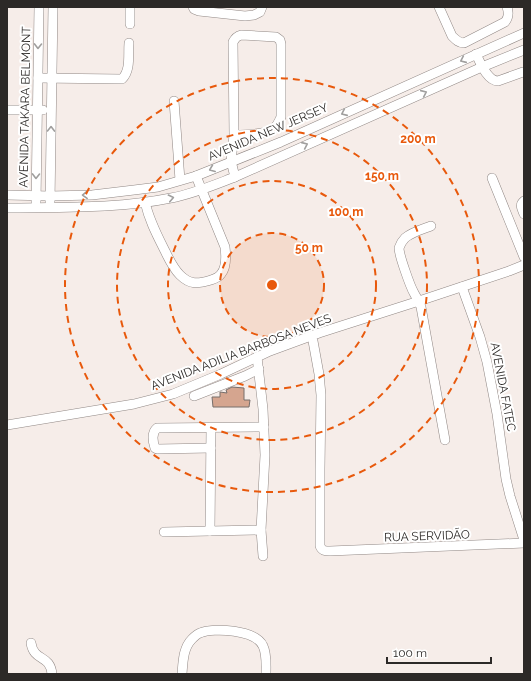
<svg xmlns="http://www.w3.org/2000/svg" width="531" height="681" viewBox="0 0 531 681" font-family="Raleway,sans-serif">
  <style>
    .building { fill: #d5a58f; stroke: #766e6b }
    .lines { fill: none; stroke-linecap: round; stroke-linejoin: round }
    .minor-casing { stroke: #918885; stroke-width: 10 }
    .minor { stroke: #fff; stroke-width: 9 }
    .oneway { stroke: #a09f9e }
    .ring { fill: none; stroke: #e8590c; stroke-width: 2; stroke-dasharray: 7 5 }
    .labels { text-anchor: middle; stroke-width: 4; stroke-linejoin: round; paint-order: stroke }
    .street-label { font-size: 12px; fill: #2c2927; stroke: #fff }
    .centre { fill: #e8590c; stroke: #fff; stroke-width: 2 }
    .ring-label { font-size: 12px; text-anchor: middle; font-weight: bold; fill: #e8590c; stroke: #fff; stroke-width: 4; stroke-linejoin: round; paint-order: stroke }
  </style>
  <rect width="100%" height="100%" fill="#f6ede9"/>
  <!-- building -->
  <polygon class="building" points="232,387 244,388 244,400 250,400 249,407 213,407 212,397 220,397 220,392 227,393 226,390"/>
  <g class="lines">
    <defs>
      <g id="minor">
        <polyline points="193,7 194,9 199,11 245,16 254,15 260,12 262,7"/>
        <path d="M 439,7 L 452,36 C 456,40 459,43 464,43 L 505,22 C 509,17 509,13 507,7"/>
        <polyline points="130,24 130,7"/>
        <path d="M 476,54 C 480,62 487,81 498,81 L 523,72"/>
        <path d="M 38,78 L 122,79 C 131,70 128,55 129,43"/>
        <polyline points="174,101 180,180"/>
        <polyline points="7,110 43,110"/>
        <path d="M 234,135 L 233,42 C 235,38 237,36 241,35 L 276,37 L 280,40 L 281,44 L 281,117 C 279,121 278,125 274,128 C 266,135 244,135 234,135 L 231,161 L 235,177"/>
        <polyline points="492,178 524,257"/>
        <polyline points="7,195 50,196 92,195 134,190 158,187 196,176 281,142 524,33"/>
        <path d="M 524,201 C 519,205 522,209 524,214"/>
        <polyline points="36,202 39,7"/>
        <polyline points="50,202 53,7"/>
        <path d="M 145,202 C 149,220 157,235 165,251 C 169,259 173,268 180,275 C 190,285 198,284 211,280 C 214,279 219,277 221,274 C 227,267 226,255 225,247 L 196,176"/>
        <path d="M 7,208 C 62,207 117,209 171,198 C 193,194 214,185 235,177 L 482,67 L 524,50"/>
        <path d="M 431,226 C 423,229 412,232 405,238 C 403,240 400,245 399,248 C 399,255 410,286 414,293 C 417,299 419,300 421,307 L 445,440"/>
        <polyline points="462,287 480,337 487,362 497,414 506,479 510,496 524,540"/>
        <path d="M 313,341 L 319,374 L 321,395 L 320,469 L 320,546 C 322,551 325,551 330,551 L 524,543"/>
        <polyline points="257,357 263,409 265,455 261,530 263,556"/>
        <polyline points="194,396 245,376 259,369"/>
        <polyline points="7,425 134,404 173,394 221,374 270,351 319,333 419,301 509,271 524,265"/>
        <polyline points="211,428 210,531 261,530"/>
        <path d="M 211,448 L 157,449 L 155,448 C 153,442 151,433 157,428 L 264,427"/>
        <polyline points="164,532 210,531"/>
        <path d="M 31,643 C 34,662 50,654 52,674"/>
        <path d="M 182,674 C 183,662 183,648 192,639 C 194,637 197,634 200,633 C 214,627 256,630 263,646 C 267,654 266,665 266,674"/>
      </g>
    </defs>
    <!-- minor casing -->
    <use href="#minor" class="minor-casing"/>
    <!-- minor -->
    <use href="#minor" class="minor"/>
  </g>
  <!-- one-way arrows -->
  <defs><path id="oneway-chevron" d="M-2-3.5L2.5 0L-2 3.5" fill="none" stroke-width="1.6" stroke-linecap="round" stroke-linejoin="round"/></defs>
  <g class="oneway">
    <use href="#oneway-chevron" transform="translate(38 46) rotate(91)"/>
    <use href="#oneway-chevron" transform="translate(463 60) rotate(156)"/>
    <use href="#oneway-chevron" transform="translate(424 93) rotate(-24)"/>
    <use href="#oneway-chevron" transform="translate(344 113) rotate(156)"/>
    <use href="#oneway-chevron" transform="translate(51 129) rotate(-89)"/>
    <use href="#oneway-chevron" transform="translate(305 145) rotate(-24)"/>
    <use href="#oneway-chevron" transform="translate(212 169) rotate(158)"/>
    <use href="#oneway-chevron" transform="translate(36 176) rotate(91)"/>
    <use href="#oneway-chevron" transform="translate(85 195) rotate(178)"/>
    <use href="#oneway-chevron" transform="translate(171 198) rotate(-12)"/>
  </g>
  <!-- distance rings -->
  <circle cx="272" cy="285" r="52" fill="#e8590c" fill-opacity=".12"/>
  <g class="ring">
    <circle cx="272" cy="285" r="52"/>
    <circle cx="272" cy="285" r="104"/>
    <circle cx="272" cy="285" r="155"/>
    <circle cx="272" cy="285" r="207"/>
  </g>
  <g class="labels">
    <!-- street labels -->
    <g class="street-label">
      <text transform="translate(25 107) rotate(-89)" y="4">AVENIDA TAKARA BELMONT</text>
      <text transform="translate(268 132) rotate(-23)" y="4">AVENIDA NEW JERSEY</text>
      <text transform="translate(241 352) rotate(-21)" y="4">AVENIDA ADILIA BARBOSA NEVES</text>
      <text transform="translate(503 387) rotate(79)" y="4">AVENIDA FATEC</text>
      <text transform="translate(427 536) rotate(-2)" y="4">RUA SERVIDÃO</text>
    </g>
  </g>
  <circle cx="272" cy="285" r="6" class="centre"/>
  <g class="ring-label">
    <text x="418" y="143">200 m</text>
    <text x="382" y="180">150 m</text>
    <text x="346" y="216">100 m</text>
    <text x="309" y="252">50 m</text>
  </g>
  <!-- border -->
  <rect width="531" height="681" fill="none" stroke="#2c2927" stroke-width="16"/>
  <!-- scale -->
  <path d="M387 657v6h104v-6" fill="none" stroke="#2c2927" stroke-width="2"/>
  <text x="393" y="657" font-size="12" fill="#2c2927" stroke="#ffffff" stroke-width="3" paint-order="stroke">100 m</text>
</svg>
